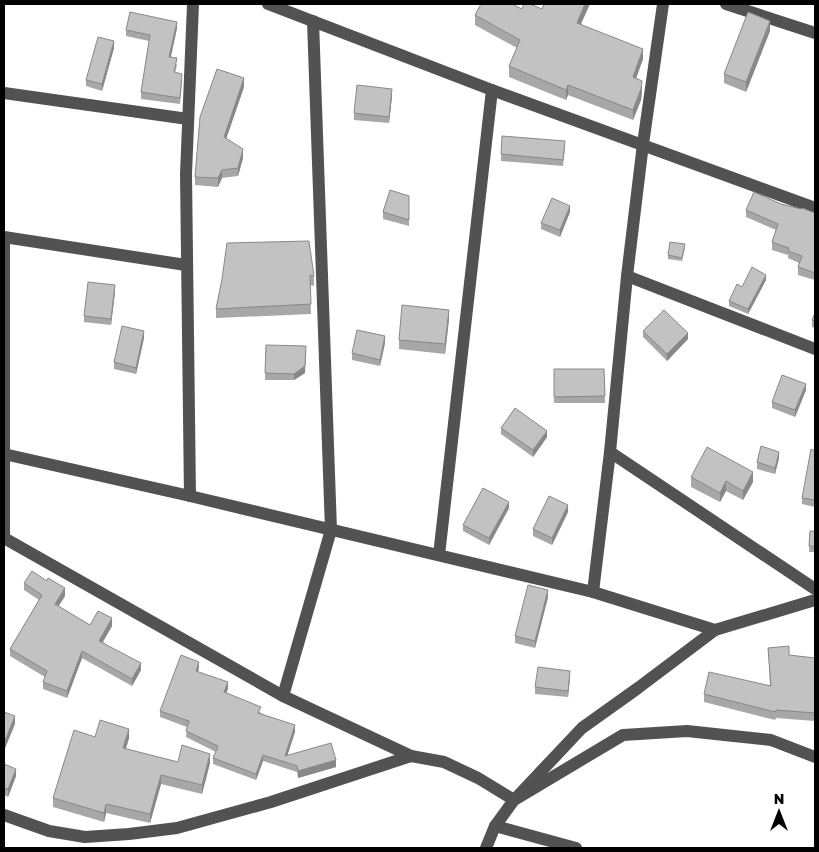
<svg xmlns="http://www.w3.org/2000/svg" width="819" height="852" viewBox="0 0 819 852" font-family="'Golos Text',sans-serif">
  <style>
    .lines { fill: none; stroke-linecap: round; stroke-linejoin: round }
    .minor { stroke: #525252; stroke-width: 12 }
    .wall { fill: #a7a7a7 }
    .shaded-wall { fill: #888 }
    .building { fill: #c2c2c2; stroke: #888 }
  </style>
  <rect width="100%" height="100%" fill="#fff"/>
  <g class="lines">
    <!-- minor -->
    <g class="minor">
      <polyline points="268,4 492,90 815,208"/>
      <polyline points="726,4 815,33"/>
      <polyline points="4,93 188,119"/>
      <polyline points="4,237 4,538"/>
      <polyline points="4,237 186,265"/>
      <polyline points="627,276 815,349"/>
      <polyline points="610,452 815,589"/>
      <polyline points="4,454 190,496 593,592 715,630"/>
      <polyline points="190,496 186,174 193,4"/>
      <polyline points="4,538 283,696 411,756 444,762 478,778 514,800 582,728 638,688 715,630 815,600"/>
      <polyline points="439,555 492,90"/>
      <polyline points="593,592 610,452 627,276 643,144 663,4"/>
      <polyline points="283,696 331,530 313,21"/>
      <polyline points="4,815 49,831 85,837 129,834 177,828 271,802 411,756"/>
      <polyline points="495,826 576,848"/>
      <polyline points="486,848 495,826 514,800 623,735 687,731 771,740 815,757"/>
    </g>
  </g>
  <!-- wall -->
  <g class="wall">
    <polygon points="522,9 581,24 643,59 636,78 642,91 641,100 633,120 568,95 566,100 509,77 509,66 517,48 475,25 475,15"/>
    <polygon points="177,28 171,57 177,65 175,73 182,80 180,104 141,99 141,92 149,41 126,36 126,30"/>
    <polygon points="770,31 746,92 724,83 724,74"/>
    <polygon points="114,48 102,91 86,86 86,80"/>
    <polygon points="244,87 226,139 243,158 238,176 222,178 218,187 195,185 195,177"/>
    <polygon points="392,96 389,123 354,120 354,113"/>
    <polygon points="565,148 563,166 501,161 501,154"/>
    <polygon points="409,196 409,226 383,219 383,212"/>
    <polygon points="781,204 801,209 815,213 815,280 798,275 798,267 799,263 788,258 788,255 772,250 772,242 776,230 746,217 746,210"/>
    <polygon points="570,212 560,237 541,229 541,223"/>
    <polygon points="227,243 314,276 314,286 310,285 311,314 216,318 216,309 222,279"/>
    <polygon points="685,248 682,261 668,259 668,255"/>
    <polygon points="766,280 748,314 729,306 729,301 742,287"/>
    <polygon points="115,292 111,325 84,322 84,316"/>
    <polygon points="815,313 815,328 812,327 812,320"/>
    <polygon points="449,319 445,354 399,349 399,340"/>
    <polygon points="643,331 688,339 667,361 643,337"/>
    <polygon points="144,338 136,374 114,369 114,362"/>
    <polygon points="385,343 380,366 352,360 352,353"/>
    <polygon points="266,345 305,373 294,380 265,380"/>
    <polygon points="554,369 604,369 605,403 554,403"/>
    <polygon points="806,390 795,417 772,408 772,402"/>
    <polygon points="501,428 547,437 533,457 501,434"/>
    <polygon points="815,451 815,507 802,504 802,498"/>
    <polygon points="779,458 775,474 757,469 757,462"/>
    <polygon points="691,477 753,482 743,500 726,491 720,502 691,487"/>
    <polygon points="509,508 489,545 463,531 463,525"/>
    <polygon points="568,512 552,545 533,536 533,529"/>
    <polygon points="810,531 815,531 815,552 809,552"/>
    <polygon points="24,583 65,596 58,606 90,625 112,626 103,642 141,670 132,686 82,658 67,698 43,689 43,682 45,677 10,656 10,649 39,600 24,590"/>
    <polygon points="548,597 535,648 515,643 515,636"/>
    <polygon points="768,648 789,655 815,658 815,721 776,718 775,720 704,702 704,694 770,686"/>
    <polygon points="199,668 198,672 228,689 226,692 261,713 295,732 287,755 336,767 298,778 297,772 263,761 256,780 213,764 213,758 216,752 186,737 187,727 160,717 160,711"/>
    <polygon points="570,677 568,697 535,694 535,687"/>
    <polygon points="95,737 129,738 126,749 178,762 210,763 202,794 161,784 150,823 106,813 104,822 53,807 53,798"/>
    <polygon points="4,764 16,776 8,797 4,795"/>
  </g>
  <!-- shaded-wall -->
  <g class="shaded-wall">
    <polygon points="585,4 590,4 577,33 577,23"/>
    <polygon points="770,21 770,31 746,92 746,82"/>
    <polygon points="177,22 177,28 169,64 169,57"/>
    <polygon points="114,41 114,48 102,91 102,84"/>
    <polygon points="643,49 643,59 633,87 633,77"/>
    <polygon points="244,78 244,87 224,145 224,137"/>
    <polygon points="642,81 642,91 641,100 633,120 633,110"/>
    <polygon points="568,85 568,95 566,100 566,90"/>
    <polygon points="392,89 392,96 389,123 389,117"/>
    <polygon points="243,149 243,158 238,176 238,168"/>
    <polygon points="222,170 222,178 218,187 218,178"/>
    <polygon points="570,206 570,212 560,237 560,230"/>
    <polygon points="766,275 766,280 748,314 748,309"/>
    <polygon points="115,285 115,292 111,325 111,319"/>
    <polygon points="449,310 449,319 445,354 445,344"/>
    <polygon points="144,331 144,338 136,374 136,368"/>
    <polygon points="688,333 688,339 667,361 667,354"/>
    <polygon points="385,336 385,343 380,366 380,360"/>
    <polygon points="306,352 305,373 294,380 294,374"/>
    <polygon points="806,384 806,390 795,417 795,410"/>
    <polygon points="547,431 547,437 533,457 533,450"/>
    <polygon points="779,452 779,458 775,474 775,468"/>
    <polygon points="753,472 753,482 743,500 743,491"/>
    <polygon points="726,481 726,491 720,502 720,493"/>
    <polygon points="509,502 509,508 489,545 489,538"/>
    <polygon points="568,505 568,512 552,545 552,538"/>
    <polygon points="65,588 65,596 55,612 55,604"/>
    <polygon points="548,590 548,597 535,648 535,641"/>
    <polygon points="112,618 112,626 99,648 99,641"/>
    <polygon points="82,651 82,658 67,698 67,691"/>
    <polygon points="199,662 199,668 196,677 196,671"/>
    <polygon points="141,663 141,670 132,686 132,679"/>
    <polygon points="570,671 570,677 568,697 568,691"/>
    <polygon points="228,682 228,689 224,698 224,692"/>
    <polygon points="15,716 15,724 4,751 4,743"/>
    <polygon points="295,725 295,732 285,763 285,756"/>
    <polygon points="129,729 129,738 123,757 123,748"/>
    <polygon points="210,754 210,763 202,794 202,785"/>
    <polygon points="263,755 263,761 256,780 256,774"/>
    <polygon points="336,760 336,767 298,778 298,771"/>
    <polygon points="16,769 16,776 8,797 8,789"/>
    <polygon points="161,775 161,784 150,823 150,814"/>
    <polygon points="106,804 106,813 104,822 104,813"/>
  </g>
  <!-- building -->
  <g class="building">
    <polygon points="481,4 512,4 522,9 524,4 530,4 542,9 544,4 585,4 577,23 643,49 633,77 642,81 641,89 633,110 568,85 566,90 509,66 520,40 475,15"/>
    <polygon points="130,12 177,22 169,57 177,58 174,72 182,74 180,98 141,92 150,35 126,30"/>
    <polygon points="748,12 770,21 746,82 724,74"/>
    <polygon points="98,37 114,41 102,84 86,80"/>
    <polygon points="217,69 244,78 224,137 243,149 238,168 222,170 218,178 195,177 200,117"/>
    <polygon points="357,85 392,89 389,117 354,113"/>
    <polygon points="502,136 565,141 563,160 501,154"/>
    <polygon points="390,190 409,196 409,220 383,212"/>
    <polygon points="754,192 781,204 801,209 802,208 815,213 815,273 798,267 802,256 788,251 789,248 772,242 778,224 746,210"/>
    <polygon points="552,198 570,206 560,230 541,223"/>
    <polygon points="309,241 314,276 310,275 311,304 216,309 222,279 227,243"/>
    <polygon points="670,242 685,244 682,258 668,255"/>
    <polygon points="752,267 766,275 748,309 729,301 737,284 742,287"/>
    <polygon points="88,282 115,285 111,319 84,316"/>
    <polygon points="402,305 449,310 445,344 399,340"/>
    <polygon points="664,310 688,333 667,354 643,331"/>
    <polygon points="815,313 815,321 812,320"/>
    <polygon points="122,326 144,331 136,368 114,362"/>
    <polygon points="357,330 385,336 380,360 352,353"/>
    <polygon points="266,345 306,346 305,366 294,374 265,373"/>
    <polygon points="554,369 604,369 605,396 554,397"/>
    <polygon points="782,375 806,384 795,410 772,402"/>
    <polygon points="515,408 547,431 533,450 501,428"/>
    <polygon points="761,446 779,452 775,468 757,462"/>
    <polygon points="707,447 753,472 743,491 726,481 720,493 691,477"/>
    <polygon points="811,449 815,451 815,500 802,498"/>
    <polygon points="483,488 509,502 489,538 463,525"/>
    <polygon points="549,496 568,505 552,538 533,529"/>
    <polygon points="810,531 815,531 815,546 809,546"/>
    <polygon points="32,571 47,581 48,578 65,588 55,604 90,625 98,611 112,618 99,641 141,663 132,679 82,651 67,691 43,682 47,671 10,649 42,595 24,583"/>
    <polygon points="528,585 548,590 535,641 515,636"/>
    <polygon points="789,646 789,655 815,658 815,713 776,710 775,712 704,694 709,672 771,686 768,648"/>
    <polygon points="181,655 199,662 196,671 228,682 224,692 261,707 258,713 295,725 285,756 331,743 336,760 298,771 297,766 263,755 256,774 213,758 218,746 186,731 189,721 160,711"/>
    <polygon points="538,667 570,671 568,691 535,687"/>
    <polygon points="4,712 15,716 4,743"/>
    <polygon points="100,720 129,729 123,748 178,762 182,745 210,754 202,785 161,775 150,814 106,804 104,813 53,798 74,730 95,737"/>
    <polygon points="4,764 16,769 8,789 4,788"/>
  </g>
  <!-- border -->
  <rect width="819" height="852" fill="none" stroke="#000000" stroke-width="10"/>
  <!-- north arrow -->
  <g transform="translate(779 812)" stroke="#ffffff" stroke-width="4" paint-order="stroke">
  <path d="M0-4L9 19L0 12L-9 19Z" fill="#000000"/>
  <text y="-8" font-size="14" font-weight="bold" text-anchor="middle" fill="#000000">N</text>
  </g>
</svg>
